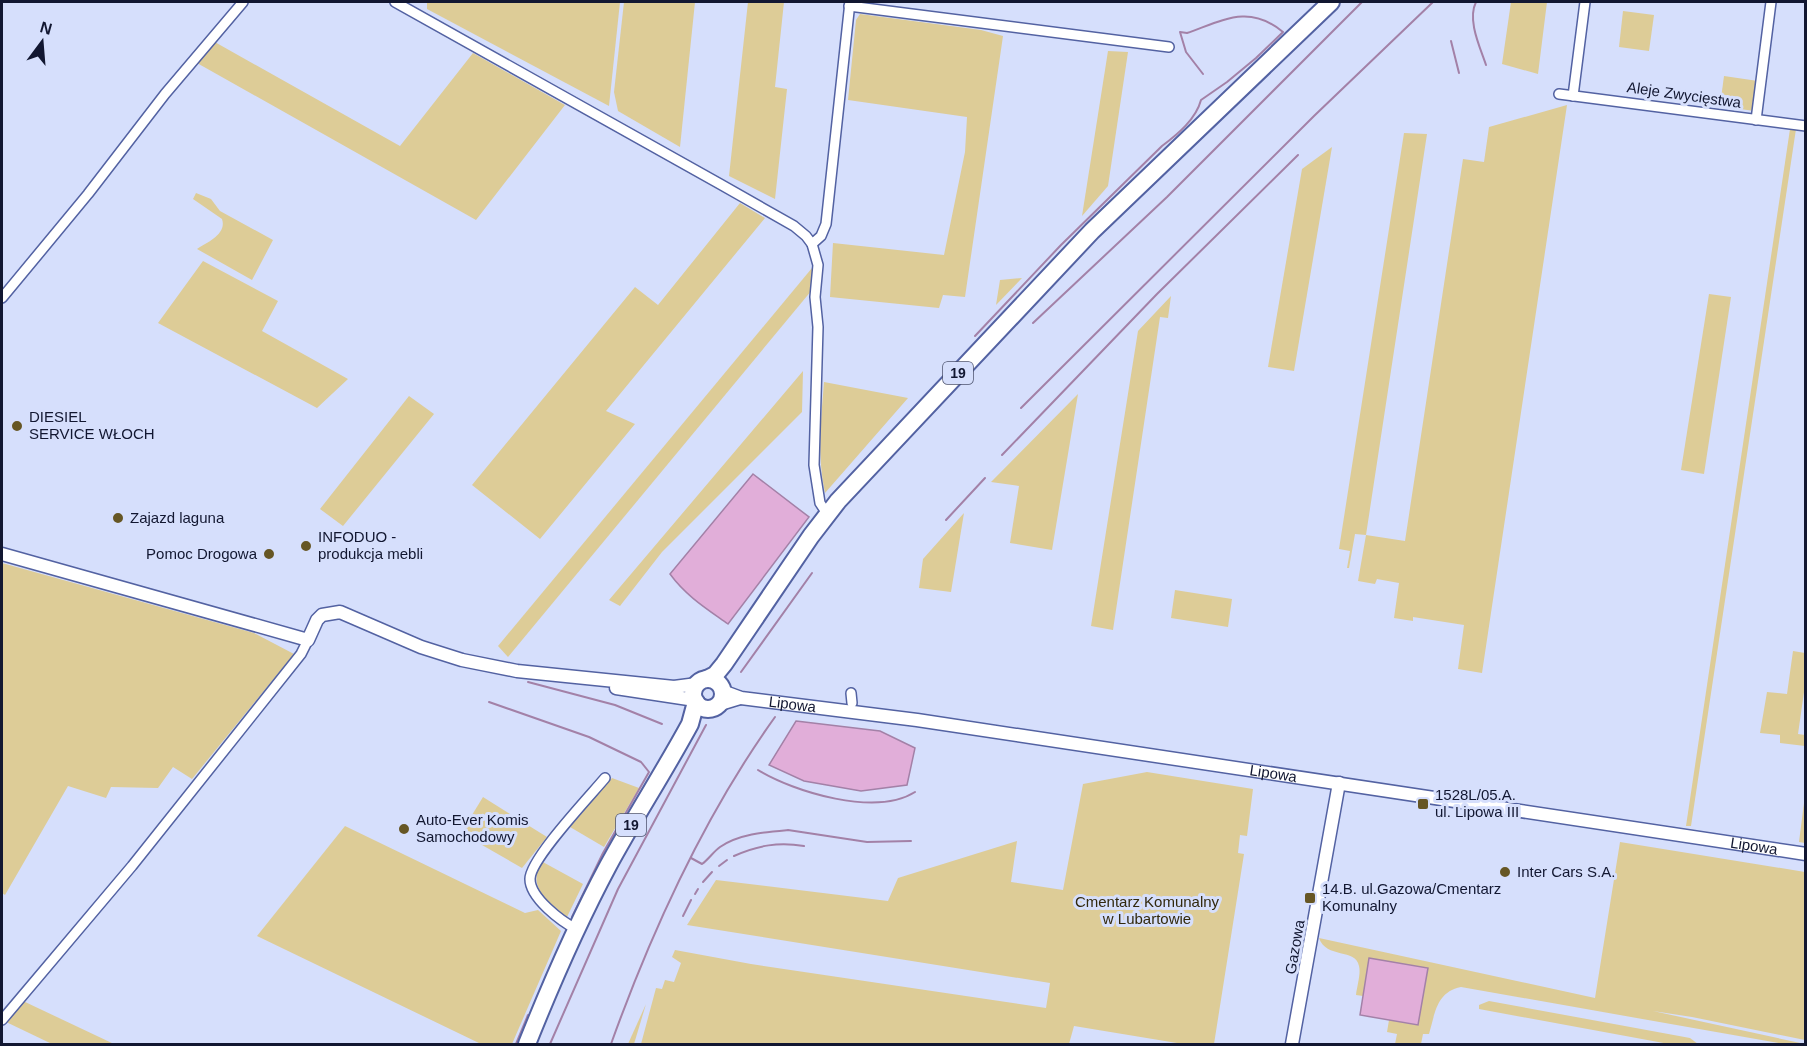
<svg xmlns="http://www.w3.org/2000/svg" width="1807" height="1046" viewBox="0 0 1807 1046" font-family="Arial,sans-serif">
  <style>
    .green { fill: #ddcc97 }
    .water { fill: #e1aed9; stroke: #a381a7; stroke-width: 1.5 }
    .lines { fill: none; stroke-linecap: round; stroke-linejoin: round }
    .stream { stroke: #a381a7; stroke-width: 2 }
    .street-casing { stroke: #5362a2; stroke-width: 12 }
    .secondary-casing { stroke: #5362a2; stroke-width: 15 }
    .highway-casing { stroke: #5362a2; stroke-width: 20 }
    .street { stroke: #fff; stroke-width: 9 }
    .secondary { stroke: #fff; stroke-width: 12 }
    .highway { stroke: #fff; stroke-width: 16 }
    .poi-dot { fill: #665624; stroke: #d6dffc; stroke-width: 2 }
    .labels { text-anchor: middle; stroke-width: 6; stroke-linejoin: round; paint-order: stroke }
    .shield { fill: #d6dffc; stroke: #4d536e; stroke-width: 1.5 }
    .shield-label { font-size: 14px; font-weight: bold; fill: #121731 }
    .street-label { font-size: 15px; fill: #121731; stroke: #d6dffc }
    .poi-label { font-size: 15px; fill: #121731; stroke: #d6dffc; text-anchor: start }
    .park-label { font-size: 15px; fill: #32290d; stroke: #d6dffc }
  </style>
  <rect width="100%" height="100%" fill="#d6dffc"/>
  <!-- green -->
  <g class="green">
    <polygon points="427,2 620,2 609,106 427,9"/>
    <polygon points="624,2 695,2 680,147 618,111 614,92"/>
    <polygon points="748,2 784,2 775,87 787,89 775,199 729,176"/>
    <polygon points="1511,2 1547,2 1538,74 1502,64"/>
    <polygon points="1623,11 1654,15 1649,51 1619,47"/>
    <polygon points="860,14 981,30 1003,36 965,297 943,295 939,308 830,297 833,243 944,255 965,152 967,117 848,100 856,20"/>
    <polygon points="213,41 400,146 473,53 565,105 476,220 197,63"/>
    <polygon points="1108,51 1128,52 1108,186 1082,216"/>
    <polygon points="1724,76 1758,81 1754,111 1720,106"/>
    <polygon points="1567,105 1482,673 1458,669 1464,625 1413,617 1413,621 1394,618 1399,583 1377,579 1375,584 1358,581 1366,535 1355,534 1349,568 1347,568 1350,551 1339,549 1404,133 1427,134 1366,535 1405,541 1463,159 1484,162 1489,127"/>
    <polygon points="1790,129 1796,129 1691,826 1686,826"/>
    <polygon points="1332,147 1294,371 1268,367 1302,169"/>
    <path d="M 196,193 L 211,199 L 220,211 L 273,240 L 252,280 L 197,249 C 208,242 227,234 222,219 L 193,199 Z"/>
    <polygon points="740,203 765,218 606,411 635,424 540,539 472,485 635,287 658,305"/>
    <polygon points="203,261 278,301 262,331 348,379 317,408 158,323"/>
    <polygon points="812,268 812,290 508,657 498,646"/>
    <polygon points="1022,278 996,305 1000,280"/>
    <polygon points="1709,294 1731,297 1704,474 1681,470"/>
    <polygon points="1171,296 1168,318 1160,317 1113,630 1091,626 1138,331"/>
    <polygon points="803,371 802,412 662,552 620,606 609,600"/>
    <path d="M 824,382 L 908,398 L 825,493 C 817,456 821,420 824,382 Z"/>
    <polygon points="1078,394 1052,550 1010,543 1019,486 991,482"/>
    <polygon points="409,396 434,414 343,526 320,509"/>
    <polygon points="964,513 951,592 919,588 923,559"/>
    <polygon points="2,563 254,633 294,654 192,779 173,767 158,788 111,787 106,798 68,786 5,895 2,893"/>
    <polygon points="1175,590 1232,599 1228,627 1171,618"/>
    <polygon points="1793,651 1805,653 1805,685 1798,734 1805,735 1805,746 1780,743 1780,735 1760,733 1767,692 1787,694"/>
    <polygon points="1147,772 1253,789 1247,836 1240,835 1238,853 1244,854 1214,1044 1183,1044 1074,1026 1069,1044 641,1044 656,988 662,989 665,980 674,982 681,963 672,957 675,950 751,964 1046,1008 1050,983 687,925 716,880 888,901 898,878 1017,841 1011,882 1063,890 1083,784"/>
    <polygon points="612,778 639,788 604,847 570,827"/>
    <polygon points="1805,795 1806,843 1805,843 1799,842"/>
    <polygon points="483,797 547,837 522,868 461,833"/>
    <polygon points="345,826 525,913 538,910 561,931 512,1044 481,1044 257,936"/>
    <path d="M 1620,842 L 1805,872 L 1805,1040 L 1692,1017 L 1653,1011 L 1805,1044 L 1784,1044 L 1461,987 C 1436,992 1435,1014 1429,1034 L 1423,1034 L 1421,1044 L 1395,1044 L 1397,1034 L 1387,1032 L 1389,1020 L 1418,1025 L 1370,958 L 1363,996 L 1356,995 C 1357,986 1361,974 1359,966 C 1356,948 1326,959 1319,938 L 1595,998 Z"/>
    <path d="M 541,861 L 583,884 L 567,917 C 548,901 527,889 541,861 Z"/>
    <polygon points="23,1001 114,1044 52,1044 4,1021"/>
    <polygon points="1489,1001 1690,1038 1698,1044 1669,1044 1479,1009 1479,1005"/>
    <polygon points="646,1004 634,1044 628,1044"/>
  </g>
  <!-- water -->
  <g class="water">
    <path d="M 753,474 L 809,517 L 728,624 C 707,609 686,596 670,574 Z"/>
    <polygon points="796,721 880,731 915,748 907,785 861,791 804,781 769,765"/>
    <polygon points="1369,958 1428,968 1418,1025 1360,1015"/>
  </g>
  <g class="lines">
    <!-- stream -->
    <g class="stream">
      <path d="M 1476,2 C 1467,20 1480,47 1486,65"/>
      <polyline points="1451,41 1459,73"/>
      <polyline points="1033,323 1167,197 1362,2"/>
      <path d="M 975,336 L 1061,245 L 1162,146 C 1178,134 1196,119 1201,100 L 1227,82 L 1256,58 L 1283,32 C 1249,4 1224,20 1187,33 L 1180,32 L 1186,52 L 1203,74"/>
      <polyline points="1021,408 1314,116 1433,2"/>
      <polyline points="1002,455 1157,294 1298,155"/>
      <polyline points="946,520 985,478"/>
      <polyline points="741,672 812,573"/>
      <polyline points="528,682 615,705 662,724"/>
      <polyline points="489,702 589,737 641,762 649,772 603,853 572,917"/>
      <path d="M 758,770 C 794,792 876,817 915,792"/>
      <path d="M 734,856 C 758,845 779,842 804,846"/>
      <path d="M 691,858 L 702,864 C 709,859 713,852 720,847 C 739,834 765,832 788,830 L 867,842 L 911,841"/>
      <polyline points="719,866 727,860"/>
      <polyline points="703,882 712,872"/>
      <polyline points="695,894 698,889"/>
      <polyline points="683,916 691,900"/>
      <polyline points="516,1044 528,1015"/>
      <polyline points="550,1044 618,889 706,725"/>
      <path d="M 611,1044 C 652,930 704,816 775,717"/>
    </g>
    <defs>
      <g id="street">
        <polyline points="395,2 720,184 794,226 806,236 812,244 818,265 815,297 818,327 814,465 820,503 828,515"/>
        <polyline points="849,6 1169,47"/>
        <polyline points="1559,94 1806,126"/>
        <polyline points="1573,96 1585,2"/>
        <polyline points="1756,120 1771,2"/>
        <polyline points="812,244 821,236 826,224 850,2"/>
        <polyline points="2,298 88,194 165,94 243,2"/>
        <polyline points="851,693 852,703"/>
        <path d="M 576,929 C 561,921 530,898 530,879 C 530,859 590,796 605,778"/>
        <polyline points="2,1020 132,866 301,654 308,640"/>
      </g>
      <g id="secondary">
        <polyline points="2,554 308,640 317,620 322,615 340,612 421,647 462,660 517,671 674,687 697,684"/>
        <polyline points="616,688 695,700"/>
        <path id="s1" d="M 722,691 L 741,698 L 917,720 L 1806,854"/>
        <polyline points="717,705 740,698"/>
        <polyline points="1292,1044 1339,783"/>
      </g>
      <g id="highway">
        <polyline points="707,679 715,675 724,664 811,536 838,501 1092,231 1331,2"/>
        <circle cx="708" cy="694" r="15"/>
        <path d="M 527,1044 C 551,984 577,924 608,866 C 634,818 664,772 690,724 L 696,702"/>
      </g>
    </defs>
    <!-- street casing -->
    <use href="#street" class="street-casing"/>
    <!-- secondary casing -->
    <use href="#secondary" class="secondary-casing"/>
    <!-- highway casing -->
    <use href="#highway" class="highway-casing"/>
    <!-- street -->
    <use href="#street" class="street"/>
    <!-- secondary -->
    <use href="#secondary" class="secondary"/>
    <!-- highway -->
    <use href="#highway" class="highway"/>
  </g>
  <!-- markers -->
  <g class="poi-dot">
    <circle cx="17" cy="426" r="6"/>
    <circle cx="118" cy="518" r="6"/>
    <circle cx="306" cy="546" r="6"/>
    <circle cx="269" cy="554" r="6"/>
    <rect x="1417" y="798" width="12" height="12" rx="3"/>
    <circle cx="404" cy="829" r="6"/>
    <circle cx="1505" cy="872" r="6"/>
    <rect x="1304" y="892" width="12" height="12" rx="3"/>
  </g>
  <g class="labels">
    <!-- shield labels -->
    <g class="shield">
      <rect x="943" y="362" width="30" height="22" rx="4.5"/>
      <rect x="616" y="814" width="30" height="22" rx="4.5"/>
    </g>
    <g class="shield-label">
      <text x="958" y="378">19</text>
      <text x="631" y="830">19</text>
    </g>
    <!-- street labels -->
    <g class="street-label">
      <text transform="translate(1684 95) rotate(8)" y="5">Aleje Zwycięstwa</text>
      <text dy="5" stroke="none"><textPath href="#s1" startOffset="72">Lipowa</textPath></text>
      <text dy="5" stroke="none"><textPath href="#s1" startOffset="558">Lipowa</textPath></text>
      <text dy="5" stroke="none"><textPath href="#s1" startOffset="1044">Lipowa</textPath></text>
      <text transform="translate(1295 947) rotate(-80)" y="5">Gazowa</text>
    </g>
    <!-- poi labels -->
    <g class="poi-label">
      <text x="29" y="422">DIESIEL<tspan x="29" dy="17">SERVICE WŁOCH</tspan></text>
      <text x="130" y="523">Zajazd laguna</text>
      <text x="318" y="542">INFODUO -<tspan x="318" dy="17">produkcja mebli</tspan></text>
      <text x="257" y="559" text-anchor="end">Pomoc Drogowa</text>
      <text x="1435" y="800">1528L/05.A.<tspan x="1435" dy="17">ul. Lipowa III</tspan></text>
      <text x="416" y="825">Auto-Ever Komis<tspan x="416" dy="17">Samochodowy</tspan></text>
      <text x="1517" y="877">Inter Cars S.A.</text>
      <text x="1322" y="894">14.B. ul.Gazowa/Cmentarz<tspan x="1322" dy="17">Komunalny</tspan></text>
    </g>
    <!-- park labels -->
    <g class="park-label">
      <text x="1147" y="907">Cmentarz Komunalny<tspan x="1147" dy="17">w Lubartowie</tspan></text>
    </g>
  </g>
  <!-- border -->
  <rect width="1807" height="1046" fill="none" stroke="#121731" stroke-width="6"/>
  <!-- north arrow -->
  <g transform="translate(42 42) rotate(16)" stroke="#d6dffc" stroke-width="4.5" paint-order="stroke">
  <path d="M0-4.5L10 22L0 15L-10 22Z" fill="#121731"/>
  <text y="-9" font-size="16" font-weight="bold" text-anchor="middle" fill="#121731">N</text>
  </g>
</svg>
